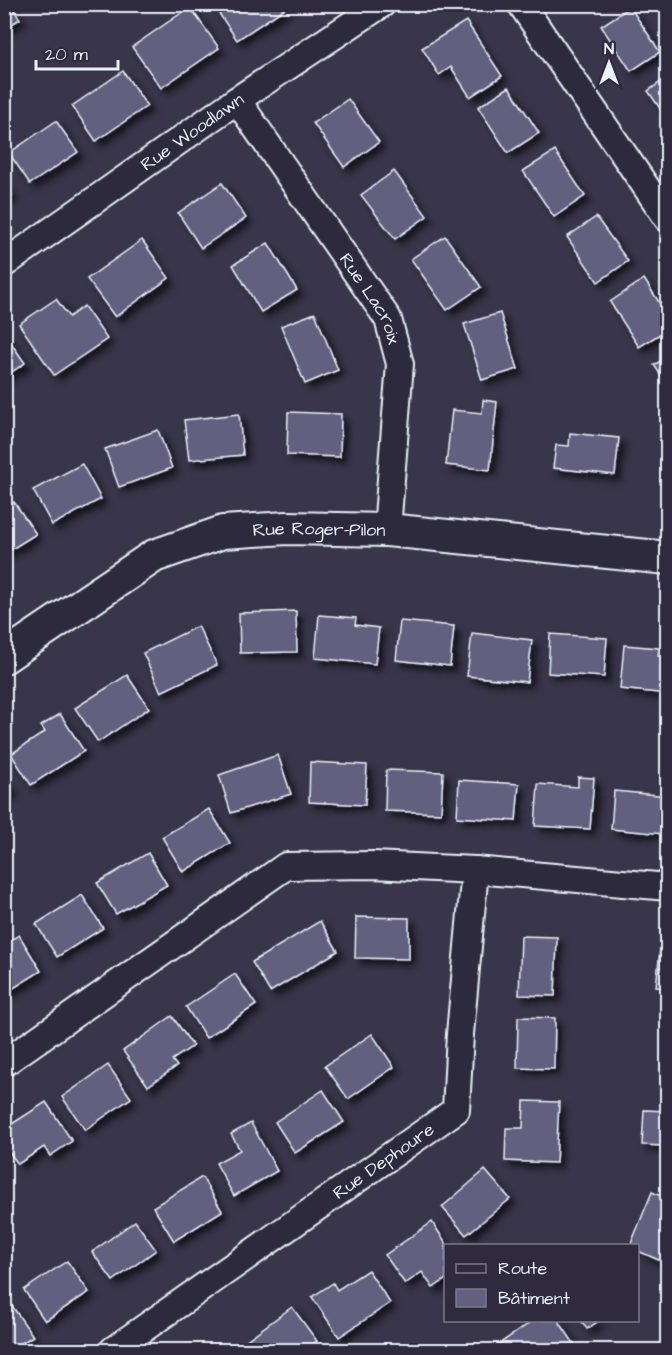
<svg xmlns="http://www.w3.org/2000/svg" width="672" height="1355" viewBox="0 0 672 1355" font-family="'Architects Daughter',sans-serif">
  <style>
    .building { fill: #63617f; stroke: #e8f1f8; stroke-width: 1.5; filter: url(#shadow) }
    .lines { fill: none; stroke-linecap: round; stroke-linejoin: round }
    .minor-casing { stroke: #e8f1f8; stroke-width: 30 }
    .tertiary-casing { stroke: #e8f1f8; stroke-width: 36 }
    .minor { stroke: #2f2a3d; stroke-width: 26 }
    .tertiary { stroke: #2f2a3d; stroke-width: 32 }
    .labels { text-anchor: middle; stroke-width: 4.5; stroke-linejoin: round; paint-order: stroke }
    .street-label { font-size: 18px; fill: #e8f1f8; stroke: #2f2a3d }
  </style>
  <defs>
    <filter id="shadow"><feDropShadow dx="5.5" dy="5.5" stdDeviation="3" flood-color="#0009"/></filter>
  </defs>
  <rect width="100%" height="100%" fill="#39354a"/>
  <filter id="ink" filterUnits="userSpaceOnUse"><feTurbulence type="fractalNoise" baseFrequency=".0167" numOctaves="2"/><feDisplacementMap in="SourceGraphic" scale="12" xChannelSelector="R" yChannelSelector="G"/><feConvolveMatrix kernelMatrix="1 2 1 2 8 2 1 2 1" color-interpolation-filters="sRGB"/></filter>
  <g filter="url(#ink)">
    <!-- building -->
    <g class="building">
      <polygon points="4,4 10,4 20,19 4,29"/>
      <polygon points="224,4 285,4 287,7 237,40 216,9"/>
      <polygon points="190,7 219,48 161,88 132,47"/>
      <polygon points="630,7 660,52 631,71 601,26"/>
      <polygon points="466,21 502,76 470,97 451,67 439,75 422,48"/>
      <polygon points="123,71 147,106 96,141 72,106"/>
      <polygon points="668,77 668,120 648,91"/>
      <polygon points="509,87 539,133 508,153 478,107"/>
      <polygon points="348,99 379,142 344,167 313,123"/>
      <polygon points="56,121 78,152 30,184 9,153"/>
      <polygon points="555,151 585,196 554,217 523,171"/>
      <polygon points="394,171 427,216 395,239 361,195"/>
      <polygon points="222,183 246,218 201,248 178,213"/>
      <polygon points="4,185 12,195 4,200"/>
      <polygon points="596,217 628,261 598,282 567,237"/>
      <polygon points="445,236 481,287 447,310 411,259"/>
      <polygon points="142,240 169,278 115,317 87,279"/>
      <polygon points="268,243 297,290 261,312 233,265"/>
      <polygon points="644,279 668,316 668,329 639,347 610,302"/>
      <polygon points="56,299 69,317 84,306 107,339 54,375 19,324"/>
      <polygon points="315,313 338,370 305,384 281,326"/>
      <polygon points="500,313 518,369 482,380 464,324"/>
      <polygon points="4,333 25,363 4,377"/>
      <polygon points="668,356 668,386 654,365"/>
      <polygon points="483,400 497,402 490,470 446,465 452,410 482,413"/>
      <polygon points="288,412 341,414 340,457 287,455"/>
      <polygon points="239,414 243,455 189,460 184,420"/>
      <polygon points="158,430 172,468 119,487 105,449"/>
      <polygon points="570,433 619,438 615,475 553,468 556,445 569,446"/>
      <polygon points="666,445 668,445 668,488 662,487"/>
      <polygon points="82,464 101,499 52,525 33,490"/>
      <polygon points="14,502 36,534 4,554 4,508"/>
      <polygon points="296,611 297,652 240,653 239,613"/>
      <polygon points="319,615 356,618 355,625 379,628 375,664 315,658"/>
      <polygon points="400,621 454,626 450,666 396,660"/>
      <polygon points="198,626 217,665 161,692 143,653"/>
      <polygon points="472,633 532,640 527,682 467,676"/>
      <polygon points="550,634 607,638 604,677 548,673"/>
      <polygon points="624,645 659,648 658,656 668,657 668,694 620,689"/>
      <polygon points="127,675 149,708 98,742 75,708"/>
      <polygon points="60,714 84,751 31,785 11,754 45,732 41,726"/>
      <polygon points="278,755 291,794 231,813 219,775"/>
      <polygon points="310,762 367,765 365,805 309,802"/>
      <polygon points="386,770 443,772 441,813 385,811"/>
      <polygon points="578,777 594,778 590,829 535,826 538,784 578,787"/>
      <polygon points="4,779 12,791 4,797"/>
      <polygon points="459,780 519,784 516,821 457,817"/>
      <polygon points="614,791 668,796 664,834 611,829"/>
      <polygon points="209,809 230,843 183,872 162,837"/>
      <polygon points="148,853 167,885 116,914 97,883"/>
      <polygon points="82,895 103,928 57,957 36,924"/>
      <polygon points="356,917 409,918 409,959 355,958"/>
      <polygon points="320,921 338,951 270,992 252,962"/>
      <polygon points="19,935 41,971 4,994 4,944"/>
      <polygon points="521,936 557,937 555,996 519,995"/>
      <polygon points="660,950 668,951 668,988 656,987"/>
      <polygon points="235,974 256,1005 206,1038 186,1007"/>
      <polygon points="172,1016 193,1046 172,1060 177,1066 148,1086 123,1051"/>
      <polygon points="518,1017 555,1018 554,1069 517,1068"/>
      <polygon points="372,1034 394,1067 348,1099 325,1066"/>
      <polygon points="665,1037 668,1037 668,1093 662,1093"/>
      <polygon points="108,1065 131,1098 85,1130 62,1097"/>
      <polygon points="323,1090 344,1122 295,1153 275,1122"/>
      <polygon points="524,1101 559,1102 556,1163 505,1161 506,1128 523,1128"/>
      <polygon points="46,1102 72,1141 50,1156 44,1147 18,1164 4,1145 4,1129"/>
      <polygon points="644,1110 668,1111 668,1170 662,1169 664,1146 642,1145"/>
      <polygon points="251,1123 277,1171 234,1196 216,1163 240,1150 231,1134"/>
      <polygon points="485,1170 510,1199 466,1235 442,1207"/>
      <polygon points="202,1177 222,1211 174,1241 153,1207"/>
      <polygon points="652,1192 668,1199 668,1264 638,1251 638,1246 630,1246"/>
      <polygon points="135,1221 156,1250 113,1281 92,1252"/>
      <polygon points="432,1222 448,1246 446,1246 446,1279 433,1288 422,1272 405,1284 385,1255"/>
      <polygon points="67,1261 89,1292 45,1321 24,1290"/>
      <polygon points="368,1270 390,1303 339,1337 312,1297 333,1283 337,1290"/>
      <polygon points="12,1306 33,1336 11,1350 4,1350 4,1311"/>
      <polygon points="292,1307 317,1341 304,1350 250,1350 244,1342"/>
      <polygon points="534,1320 558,1320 575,1345 566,1350 504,1350 499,1344"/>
      <polygon points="581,1320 600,1320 587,1329"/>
    </g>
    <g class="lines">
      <defs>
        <g id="minor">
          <polyline points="521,4 668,219"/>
          <path id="s1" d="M 237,100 L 388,319 L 400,364 L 387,530"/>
          <path id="s2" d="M 4,264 L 237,100 L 382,4"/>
          <polyline points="4,1063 286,866 373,865 475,870 668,887"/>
          <path id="s3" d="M 113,1350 L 456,1110 L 460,1034 L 475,870"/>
        </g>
        <g id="tertiary">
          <path id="s4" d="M 4,657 L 154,556 L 223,532 L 287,528 L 387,530 L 668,558"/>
        </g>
      </defs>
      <!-- minor casing -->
      <use href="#minor" class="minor-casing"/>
      <!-- tertiary casing -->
      <use href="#tertiary" class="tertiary-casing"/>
      <!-- minor -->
      <use href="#minor" class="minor"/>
      <!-- tertiary -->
      <use href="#tertiary" class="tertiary"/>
    </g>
  </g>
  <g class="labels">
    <!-- street labels -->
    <g class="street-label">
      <text dy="6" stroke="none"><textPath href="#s2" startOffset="230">Rue Woodlawn</textPath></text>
      <text dy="6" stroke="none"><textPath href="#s1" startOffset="240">Rue Lacroix</textPath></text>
      <text dy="6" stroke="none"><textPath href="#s4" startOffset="350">Rue Roger-Pilon</textPath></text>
      <text dy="6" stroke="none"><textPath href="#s3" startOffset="330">Rue Dephoure</textPath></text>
    </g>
  </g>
  <!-- margin -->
  <rect width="672" height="1355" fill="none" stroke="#2f2a3d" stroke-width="24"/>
  <rect x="12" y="12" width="648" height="1331" fill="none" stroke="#e8f1f8" stroke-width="2" filter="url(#ink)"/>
  <!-- legend -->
  <rect x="444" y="1244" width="195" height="78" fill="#2f2a3d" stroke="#797a88" stroke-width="1.5"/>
  <rect x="456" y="1264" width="30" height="9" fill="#2f2a3d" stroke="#797a88" stroke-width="1.5"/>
  <text x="498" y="1274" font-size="18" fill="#e8f1f8">Route</text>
  <rect x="456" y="1289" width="30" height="18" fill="#63617f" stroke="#797a88" stroke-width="1.5"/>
  <text x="498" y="1304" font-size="18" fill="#e8f1f8">Bâtiment</text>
  <!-- north arrow -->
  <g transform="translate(609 63)" stroke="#2f2a3d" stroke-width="4.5" paint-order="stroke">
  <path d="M0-4.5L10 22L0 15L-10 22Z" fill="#e8f1f8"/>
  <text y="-9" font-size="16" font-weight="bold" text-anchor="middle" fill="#e8f1f8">N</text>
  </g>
  <!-- scale -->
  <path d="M36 60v9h82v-9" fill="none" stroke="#e8f1f8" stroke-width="3"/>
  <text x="45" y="60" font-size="18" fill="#e8f1f8" stroke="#2f2a3d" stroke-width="4.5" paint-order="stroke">20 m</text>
</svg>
